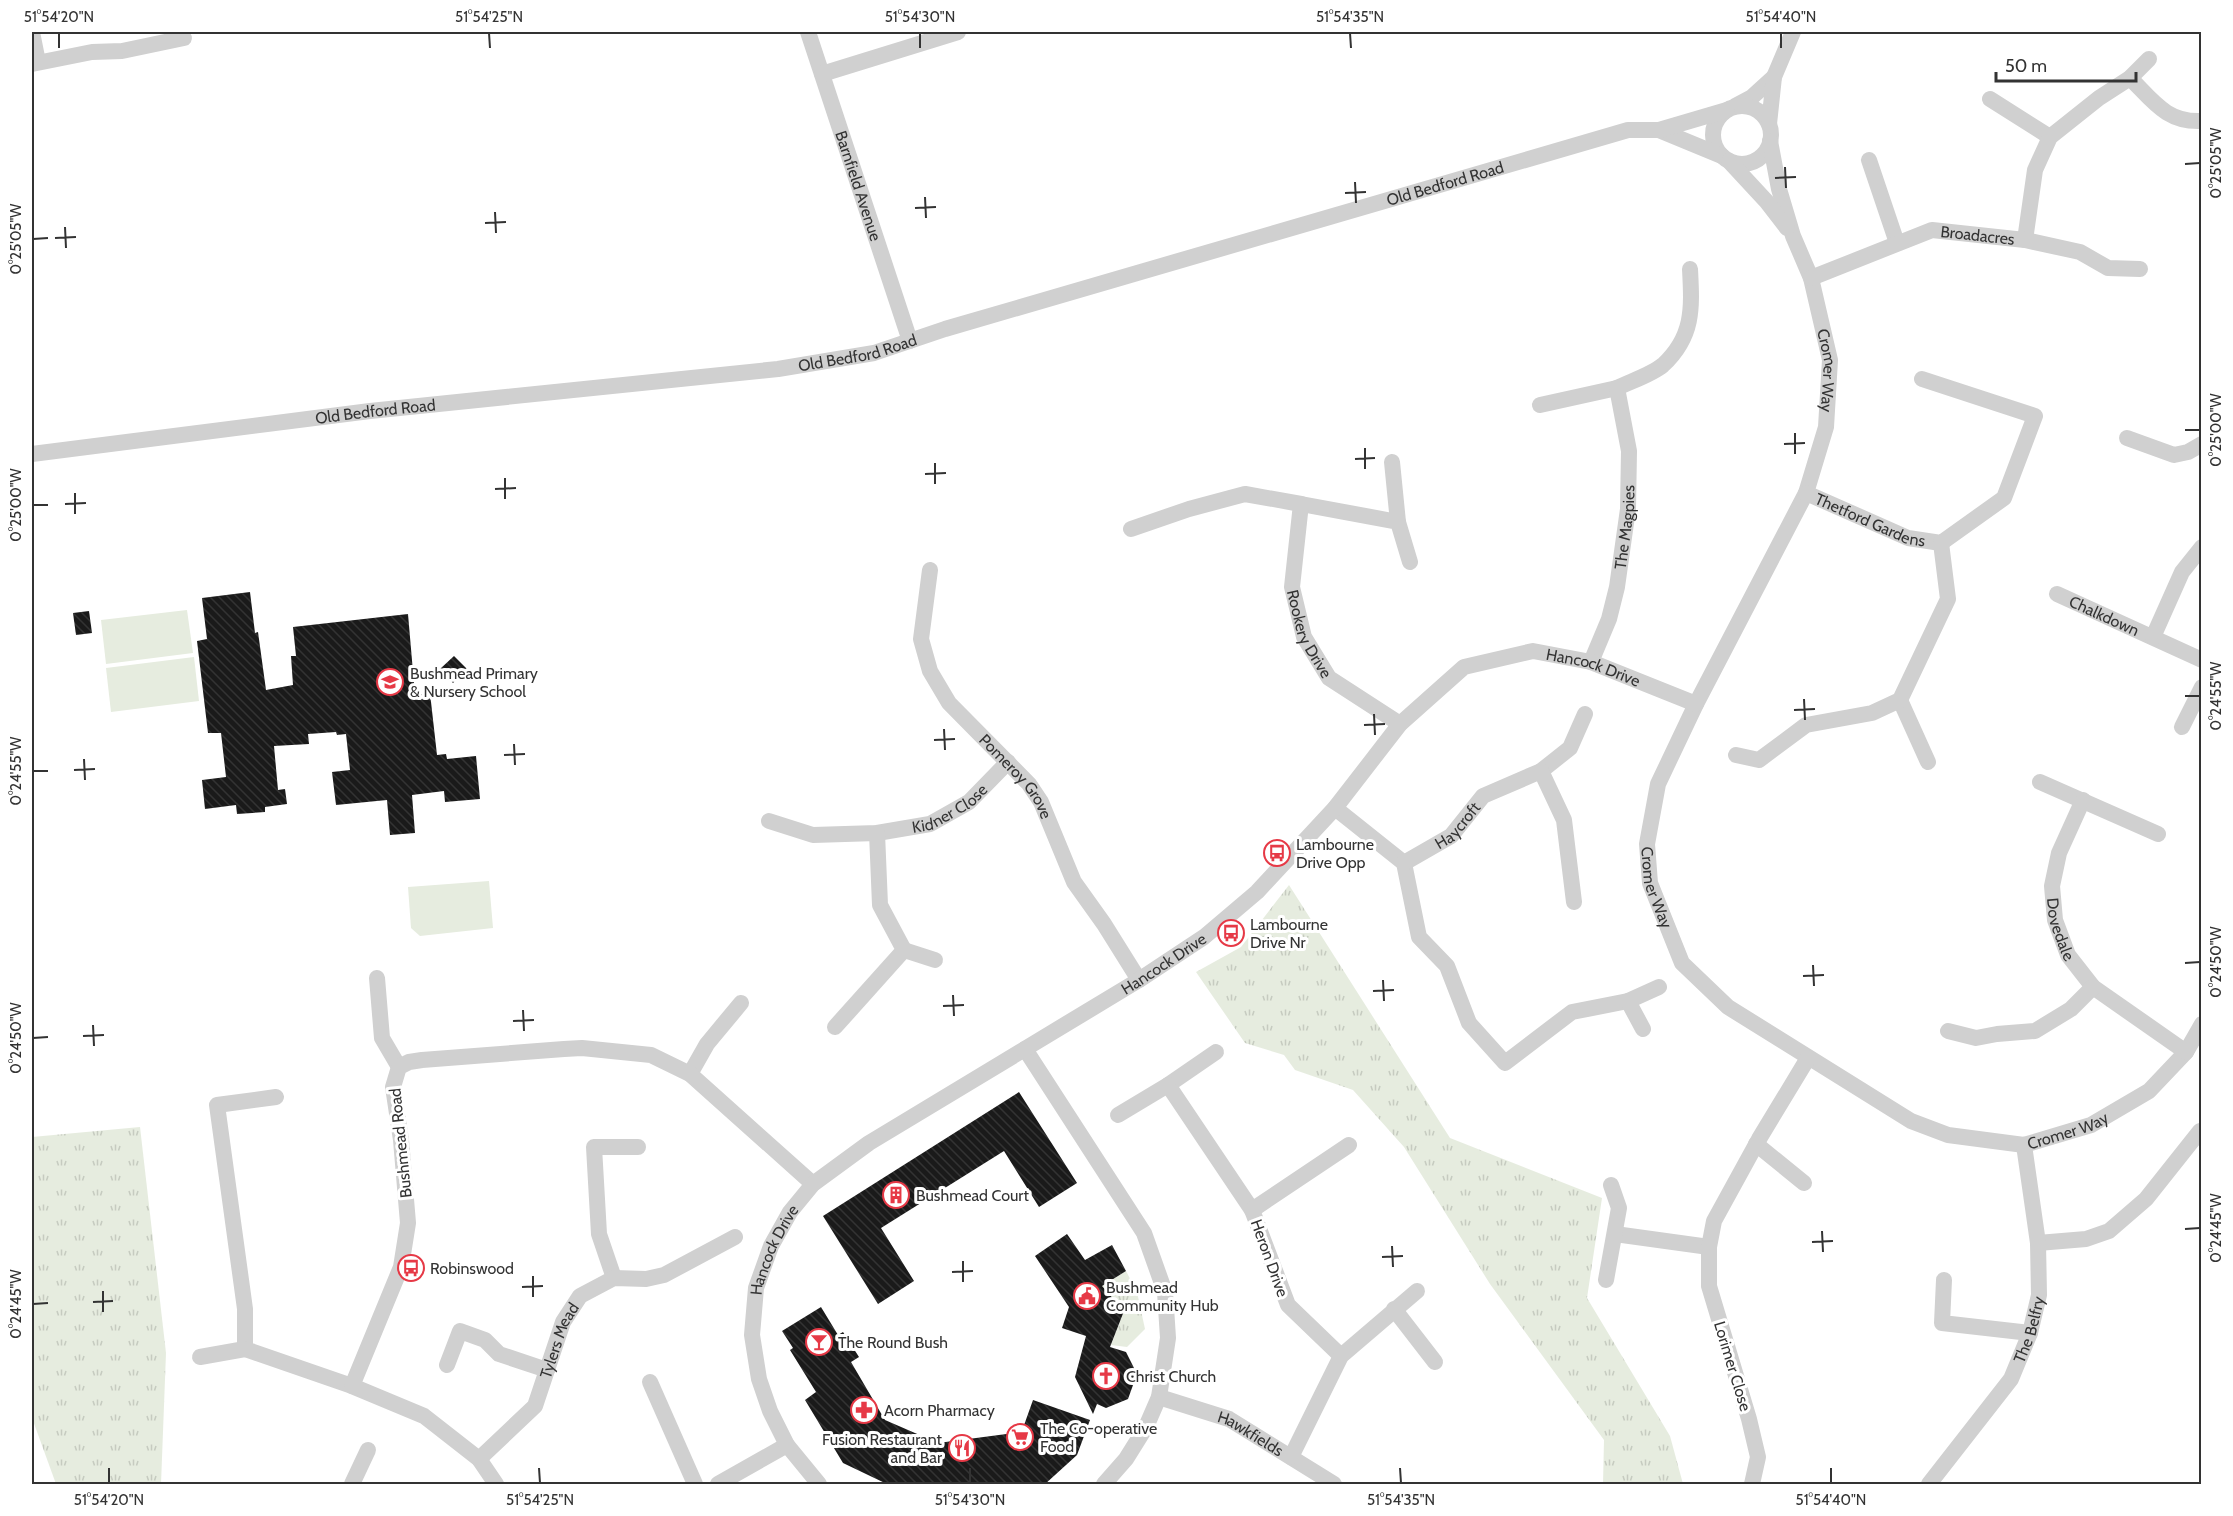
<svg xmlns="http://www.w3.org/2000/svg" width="2233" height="1516" viewBox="0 0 2233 1516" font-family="Cabin,sans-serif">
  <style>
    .park { fill: url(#park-tufts) }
    .pitch { fill: #e6ecdf }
    .building { fill: url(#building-back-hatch) }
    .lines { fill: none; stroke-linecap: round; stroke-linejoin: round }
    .street { stroke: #d0d0d0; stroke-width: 16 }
    .ticks { fill: none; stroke: #333; stroke-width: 2 }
    .labels { text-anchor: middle; stroke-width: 6; stroke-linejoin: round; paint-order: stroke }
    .street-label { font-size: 16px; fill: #333; stroke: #fff }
    .poi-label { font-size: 16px; fill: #333; stroke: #fff; text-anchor: start }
    .neatline { fill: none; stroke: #333; stroke-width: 2 }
    .ticks-label { font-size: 15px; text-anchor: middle; fill: #333 }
  </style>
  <defs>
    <pattern id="park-tufts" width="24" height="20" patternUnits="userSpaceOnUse" patternTransform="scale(1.5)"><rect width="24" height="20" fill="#e6ecdf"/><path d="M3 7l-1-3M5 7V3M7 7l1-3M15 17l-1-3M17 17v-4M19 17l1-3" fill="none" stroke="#c6cbc0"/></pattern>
    <pattern id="building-back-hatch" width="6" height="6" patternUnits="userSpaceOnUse" patternTransform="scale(1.5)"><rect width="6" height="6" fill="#1a1a1a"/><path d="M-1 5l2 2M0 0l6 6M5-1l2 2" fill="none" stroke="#333"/></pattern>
  </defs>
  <rect width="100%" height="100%" fill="#fff"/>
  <!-- park -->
  <g class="park">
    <polygon points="1289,885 1450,1138 1602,1198 1587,1298 1670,1436 1683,1484 1603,1484 1604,1440 1490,1284 1404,1147 1353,1090 1295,1070 1284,1055 1245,1043 1196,972 1241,947"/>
    <polygon points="140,1127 166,1353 161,1484 56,1484 32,1418 32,1137"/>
    <polygon points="1126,1271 1137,1292 1145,1329 1127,1347 1111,1345 1124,1311 1102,1286"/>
  </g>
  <!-- pitch -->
  <g class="pitch">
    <polygon points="187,610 193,653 106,664 101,620"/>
    <polygon points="194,657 199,701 111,712 106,668"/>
    <polygon points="489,881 493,928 420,936 411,928 408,887"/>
  </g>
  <!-- building -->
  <g class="building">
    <polygon points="250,592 255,633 258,632 266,690 293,685 291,656 296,656 293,627 408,614 415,695 430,693 437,755 446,754 447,759 476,756 480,799 445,802 444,791 412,795 415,833 390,835 387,800 336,805 332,772 350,770 346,734 337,735 336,732 308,734 309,744 274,746 278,790 285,789 287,804 265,807 265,812 237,814 236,805 205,809 202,780 226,777 221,733 208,733 197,641 207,639 202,598"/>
    <polygon points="89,611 92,633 76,635 73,613"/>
    <polygon points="454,656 467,669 453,683 440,669"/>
    <polygon points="1019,1092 1077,1183 1039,1207 1004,1151 881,1228 914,1281 878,1304 823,1216"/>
    <polygon points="1067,1234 1085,1260 1112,1245 1126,1271 1102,1286 1124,1311 1110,1347 1126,1352 1137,1374 1128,1399 1106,1408 1097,1404 1093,1414 1075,1377 1086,1336 1062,1328 1069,1307 1035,1256"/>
    <polygon points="821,1307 838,1335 843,1332 859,1357 851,1362 885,1420 938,1443 1014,1433 1023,1428 1033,1400 1090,1420 1077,1455 1044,1485 889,1485 843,1463 805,1400 816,1392 790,1350 793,1348 782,1331"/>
  </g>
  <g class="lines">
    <!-- street -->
    <g class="street">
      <polyline points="32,32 38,62"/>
      <path id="s1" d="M 808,32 L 910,341"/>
      <polyline points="32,64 92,52 122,51 184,38"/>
      <polyline points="822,74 958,32"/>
      <path d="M 2130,78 C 2153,101 2167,123 2202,121"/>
      <polyline points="1990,99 2050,137"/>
      <polyline points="1735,106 1752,97 1774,77"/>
      <circle cx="1742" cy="135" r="29"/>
      <polyline points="1769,124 1774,77 1793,32"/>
      <polyline points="1659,130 1722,156"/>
      <path id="s2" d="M 1770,141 L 1779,189 L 1793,236 L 1811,278 L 1830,360 L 1826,427 L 1806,493 L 1696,704 L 1658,784 L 1647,844 L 1650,883 L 1682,963 L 1728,1007 L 1911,1121 L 1948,1135 L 2024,1145 L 2091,1125 L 2149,1091 L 2186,1052 L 2202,1024"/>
      <polyline points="1869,160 1897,243"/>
      <polyline points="1729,161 1767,202 1787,228"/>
      <polyline points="2025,240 2035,170 2050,137 2099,98 2130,78 2149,59"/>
      <path id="s3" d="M 1811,278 L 1932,230 L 2025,240 L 2080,252 L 2108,268 L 2140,269"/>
      <polyline points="1540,405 1617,388"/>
      <polyline points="2127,438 2174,455 2188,452 2202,444"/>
      <path id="s4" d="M 32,454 L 370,411 L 778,369 L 874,353 L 945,329 L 1628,130 L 1659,130 L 1727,110"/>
      <polyline points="1392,462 1398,522"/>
      <path id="s5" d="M 1806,493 L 1908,538 L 1941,543 L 2004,498 L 2035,416 L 1922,379"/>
      <polyline points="1301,504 1398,522 1410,562"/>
      <path id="s6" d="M 1131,529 L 1189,509 L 1245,494 L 1301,504 L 1292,587 L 1304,637 L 1329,678 L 1400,724"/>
      <path id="s7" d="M 930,570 L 921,639 L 930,671 L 949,703 L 1029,784 L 1041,802 L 1074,882 L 1104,924 L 1139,980"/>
      <path id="s8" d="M 2057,594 L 2202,660"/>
      <polyline points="2153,637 2182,572 2202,547"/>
      <path id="s9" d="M 1591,662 L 1609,619 L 1617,587 L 1628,509 L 1629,451 L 1617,388 C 1631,381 1651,375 1663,365 C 1694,336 1692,308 1690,269"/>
      <polyline points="1900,700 1928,762"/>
      <polyline points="2182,727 2202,687"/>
      <polyline points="1736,755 1759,760 1806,725 1872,713 1900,700 1948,599 1941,543"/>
      <polyline points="1541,771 1570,748 1585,714"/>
      <polyline points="2040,782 2158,834"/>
      <path id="s10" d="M 2083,800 L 2059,853 L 2052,886 L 2055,920 L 2068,955 L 2093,987 L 2186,1052"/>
      <polyline points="1335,808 1404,863 1419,937 1447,966 1469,1023 1505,1063 1572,1012 1628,1001 1659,987"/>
      <path id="s11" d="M 769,821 L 813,835 L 877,833 L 930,824 L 969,802 L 1008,762"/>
      <path id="s12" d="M 1404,863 L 1451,836 L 1483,796 L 1541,771 L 1564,820 L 1574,902"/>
      <polyline points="904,950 935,960"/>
      <polyline points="377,978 382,1038 399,1067"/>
      <polyline points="1628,1001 1643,1029"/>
      <polyline points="835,1027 904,950 880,905 877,833"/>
      <polyline points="1948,1031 1976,1038 1997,1034 2035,1031 2071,1009 2093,987"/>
      <polyline points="1025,1049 1144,1233 1165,1292 1168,1338 1159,1397 1146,1427 1126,1459 1104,1484"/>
      <polyline points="1216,1052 1168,1085 1252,1210"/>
      <polyline points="690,1074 707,1044 741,1003"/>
      <polyline points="276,1097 217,1105 245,1309 245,1349 352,1386"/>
      <polyline points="1118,1115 1168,1085"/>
      <polyline points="1756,1144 1804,1183"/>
      <polyline points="1615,1234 1709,1247"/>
      <polyline points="2038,1243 2086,1239 2109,1231 2146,1199 2200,1131"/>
      <polyline points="614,1278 599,1234 594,1147 638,1147"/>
      <polyline points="1606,1280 1619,1208 1611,1185"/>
      <polyline points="1944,1280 1942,1323 2030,1333"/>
      <polyline points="1394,1309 1435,1362"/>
      <polyline points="1341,1356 1288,1305 1252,1210 1349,1145"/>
      <polyline points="200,1357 245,1349"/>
      <polyline points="447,1365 460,1331 485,1340 499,1354 547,1370"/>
      <polyline points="650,1382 695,1484"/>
      <path id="s13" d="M 1159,1397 L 1229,1419 L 1334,1484"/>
      <polyline points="1291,1457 1341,1356 1417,1291"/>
      <path id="s14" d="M 479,1459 L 535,1406 L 563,1322 L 580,1296 L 614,1278 L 646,1279 L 664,1275 L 735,1237"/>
      <polyline points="352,1484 368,1450"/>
      <polyline points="496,1484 479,1459 424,1416 352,1386 401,1267 408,1223 401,1140 393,1087 399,1067 409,1062 422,1060 564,1049 582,1048 651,1055 690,1074 813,1184"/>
      <polyline points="718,1484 787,1445"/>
      <path id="s15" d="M 819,1484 L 787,1445 L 770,1411 L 759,1379 L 752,1335 L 756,1288 L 771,1246 L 790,1212 L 813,1184 L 869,1143 L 1139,980 L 1204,937 L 1257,892 L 1335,808 L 1400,724 L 1464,667 L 1533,651 L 1591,662 L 1696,704"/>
      <polyline points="1752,1484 1758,1457 1749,1419 1709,1286 1709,1247 1714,1221 1759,1139 1808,1058"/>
      <path id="s16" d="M 1929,1484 L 2011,1379 L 2030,1333 L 2039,1295 L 2038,1243 L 2024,1145"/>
    </g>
  </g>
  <!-- ticks -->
  <path class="ticks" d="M 59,33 L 59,48M 489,33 L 490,48M 920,33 L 920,48M 1350,33 L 1351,48M 1781,33 L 1781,48M 2185,164 L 2200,163M 1785,167 L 1786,188M 1775,178 L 1796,177M 1355,182 L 1356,203M 1345,193 L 1366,192M 925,197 L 926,218M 915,208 L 936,207M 495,212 L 496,233M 485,223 L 506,222M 65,227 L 66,248M 55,238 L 76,237M 33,239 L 48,238M 2185,430 L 2200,430M 1795,433 L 1795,454M 1784,444 L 1805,443M 1365,448 L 1365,469M 1355,459 L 1375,458M 935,463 L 935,484M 925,474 L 946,473M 505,478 L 505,499M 495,489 L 516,488M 75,493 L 75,514M 65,504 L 86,503M 33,505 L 48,505M 2185,696 L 2200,696M 1804,699 L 1805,720M 1794,710 L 1815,709M 1374,714 L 1375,735M 1364,725 L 1385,724M 944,729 L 945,750M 934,740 L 955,739M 514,744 L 515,765M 504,755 L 525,754M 84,759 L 85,780M 74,770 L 95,769M 33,771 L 48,771M 2185,963 L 2200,962M 1813,965 L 1814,986M 1803,976 L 1824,975M 1383,980 L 1384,1001M 1373,991 L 1394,990M 953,995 L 954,1016M 943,1006 L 964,1005M 523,1010 L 524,1031M 513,1021 L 534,1020M 93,1025 L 94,1046M 83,1036 L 104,1035M 33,1038 L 48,1037M 2185,1229 L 2200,1228M 1822,1231 L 1823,1252M 1812,1242 L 1833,1241M 1392,1246 L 1393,1267M 1382,1257 L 1403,1256M 963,1261 L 963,1282M 952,1272 L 973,1271M 533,1276 L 533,1297M 522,1287 L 543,1286M 103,1291 L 103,1312M 93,1302 L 113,1301M 33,1304 L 48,1303M 109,1468 L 109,1483M 539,1468 L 540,1483M 970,1468 L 970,1483M 1400,1468 L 1401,1483M 1831,1468 L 1831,1483"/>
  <!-- icons -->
  <defs>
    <symbol id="school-ring" viewBox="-11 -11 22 22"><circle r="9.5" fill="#fff" stroke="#e63946" stroke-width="1.5"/><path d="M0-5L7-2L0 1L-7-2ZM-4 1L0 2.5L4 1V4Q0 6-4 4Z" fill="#e63946"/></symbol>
    <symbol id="bus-ring" viewBox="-11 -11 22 22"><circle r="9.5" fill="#fff" stroke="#e63946" stroke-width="1.5"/><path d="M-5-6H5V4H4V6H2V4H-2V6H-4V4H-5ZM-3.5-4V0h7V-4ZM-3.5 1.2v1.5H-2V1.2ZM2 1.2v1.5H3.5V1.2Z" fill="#e63946"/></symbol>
    <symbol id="building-ring" viewBox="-11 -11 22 22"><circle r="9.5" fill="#fff" stroke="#e63946" stroke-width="1.5"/><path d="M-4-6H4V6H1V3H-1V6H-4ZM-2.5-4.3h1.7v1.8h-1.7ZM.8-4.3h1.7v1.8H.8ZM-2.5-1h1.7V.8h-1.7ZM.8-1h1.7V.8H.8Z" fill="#e63946"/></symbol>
    <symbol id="civic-ring" viewBox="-11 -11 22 22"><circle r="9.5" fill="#fff" stroke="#e63946" stroke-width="1.5"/><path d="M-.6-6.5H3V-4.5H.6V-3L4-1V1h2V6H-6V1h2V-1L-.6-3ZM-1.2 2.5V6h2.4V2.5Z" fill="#e63946"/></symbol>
    <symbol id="bar-ring" viewBox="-11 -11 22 22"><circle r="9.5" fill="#fff" stroke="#e63946" stroke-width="1.5"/><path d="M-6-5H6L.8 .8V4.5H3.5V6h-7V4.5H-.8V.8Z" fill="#e63946"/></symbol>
    <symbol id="church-ring" viewBox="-11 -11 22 22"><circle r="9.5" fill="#fff" stroke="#e63946" stroke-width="1.5"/><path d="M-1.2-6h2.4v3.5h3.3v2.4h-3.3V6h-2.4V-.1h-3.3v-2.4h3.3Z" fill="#e63946"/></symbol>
    <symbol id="pharmacy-ring" viewBox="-11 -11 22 22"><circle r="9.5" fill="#fff" stroke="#e63946" stroke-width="1.5"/><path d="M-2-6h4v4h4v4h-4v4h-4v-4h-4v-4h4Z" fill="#e63946"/></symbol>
    <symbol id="supermarket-ring" viewBox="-11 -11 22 22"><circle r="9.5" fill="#fff" stroke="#e63946" stroke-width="1.5"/><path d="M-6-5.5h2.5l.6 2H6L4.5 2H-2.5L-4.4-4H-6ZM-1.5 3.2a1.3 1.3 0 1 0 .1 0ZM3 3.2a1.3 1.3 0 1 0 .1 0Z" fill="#e63946"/></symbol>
    <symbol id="restaurant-ring" viewBox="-11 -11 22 22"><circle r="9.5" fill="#fff" stroke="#e63946" stroke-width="1.5"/><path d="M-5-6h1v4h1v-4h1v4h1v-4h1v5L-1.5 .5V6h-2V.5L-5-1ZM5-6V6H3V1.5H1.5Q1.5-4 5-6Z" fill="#e63946"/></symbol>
  </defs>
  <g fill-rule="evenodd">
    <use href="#school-ring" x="375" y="667" width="30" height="30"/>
    <use href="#bus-ring" x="1262" y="838" width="30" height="30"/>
    <use href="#bus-ring" x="1216" y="918" width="30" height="30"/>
    <use href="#building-ring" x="881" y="1180" width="30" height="30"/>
    <use href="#bus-ring" x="396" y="1253" width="30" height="30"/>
    <use href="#civic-ring" x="1072" y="1281" width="30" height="30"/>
    <use href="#bar-ring" x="804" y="1327" width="30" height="30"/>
    <use href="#church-ring" x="1091" y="1361" width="30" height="30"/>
    <use href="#pharmacy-ring" x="849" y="1395" width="30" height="30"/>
    <use href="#supermarket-ring" x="1005" y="1422" width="30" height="30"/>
    <use href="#restaurant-ring" x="947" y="1433" width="30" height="30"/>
  </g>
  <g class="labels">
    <!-- street labels -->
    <g class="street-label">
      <text dy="6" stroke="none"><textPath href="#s4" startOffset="1444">Old Bedford Road</textPath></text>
      <text dy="6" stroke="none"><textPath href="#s1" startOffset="162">Barnfield Avenue</textPath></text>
      <text dy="6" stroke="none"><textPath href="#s3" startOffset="176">Broadacres</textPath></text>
      <text dy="6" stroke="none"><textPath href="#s4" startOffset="832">Old Bedford Road</textPath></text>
      <text dy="6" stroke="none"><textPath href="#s2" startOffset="238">Cromer Way</textPath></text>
      <text dy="6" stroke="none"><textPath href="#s4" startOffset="346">Old Bedford Road</textPath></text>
      <text dy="6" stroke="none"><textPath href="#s5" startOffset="70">Thetford Gardens</textPath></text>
      <text dy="6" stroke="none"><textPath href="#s9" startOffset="140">The Magpies</textPath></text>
      <text dy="6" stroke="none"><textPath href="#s8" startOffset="52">Chalkdown</textPath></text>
      <text dy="6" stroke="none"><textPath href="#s6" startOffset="310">Rookery Drive</textPath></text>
      <text dy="6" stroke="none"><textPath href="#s15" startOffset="1306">Hancock Drive</textPath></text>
      <text dy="6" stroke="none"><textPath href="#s7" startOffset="240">Pomeroy Grove</textPath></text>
      <text dy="6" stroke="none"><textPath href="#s11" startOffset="188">Kidner Close</textPath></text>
      <text dy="6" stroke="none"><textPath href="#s12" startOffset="66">Haycroft</textPath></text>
      <text dy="6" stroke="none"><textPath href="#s2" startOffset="796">Cromer Way</textPath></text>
      <text dy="6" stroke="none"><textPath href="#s10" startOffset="136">Dovedale</textPath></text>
      <text dy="6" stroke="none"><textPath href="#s15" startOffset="748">Hancock Drive</textPath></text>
      <text dy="6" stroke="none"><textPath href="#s2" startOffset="1318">Cromer Way</textPath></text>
      <text transform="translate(400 1143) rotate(-96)" y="6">Bushmead Road</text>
      <text dy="6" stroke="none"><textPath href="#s15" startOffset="256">Hancock Drive</textPath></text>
      <text transform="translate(1270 1258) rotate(70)" y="6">Heron Drive</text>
      <text dy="6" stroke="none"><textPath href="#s16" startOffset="186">The Belfry</textPath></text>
      <text dy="6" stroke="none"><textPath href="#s14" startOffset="147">Tylers Mead</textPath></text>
      <text transform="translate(1733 1366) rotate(73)" y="6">Lorimer Close</text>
      <text dy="6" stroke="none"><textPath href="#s13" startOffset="99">Hawkfields</textPath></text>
    </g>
    <!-- poi labels -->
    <g class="poi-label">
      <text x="410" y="679">Bushmead Primary<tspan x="410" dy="18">&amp; Nursery School</tspan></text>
      <text x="1296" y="850">Lambourne<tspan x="1296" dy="18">Drive Opp</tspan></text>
      <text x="1250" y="930">Lambourne<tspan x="1250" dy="18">Drive Nr</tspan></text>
      <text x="916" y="1201">Bushmead Court</text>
      <text x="430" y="1274">Robinswood</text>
      <text x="1106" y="1293">Bushmead<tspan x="1106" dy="18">Community Hub</tspan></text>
      <text x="838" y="1348">The Round Bush</text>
      <text x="1126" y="1382">Christ Church</text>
      <text x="884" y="1416">Acorn Pharmacy</text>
      <text x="1040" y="1434">The Co-operative<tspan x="1040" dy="18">Food</tspan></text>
      <text x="942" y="1445" text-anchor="end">Fusion Restaurant<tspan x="942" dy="18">and Bar</tspan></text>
    </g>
  </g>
  <!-- border -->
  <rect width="2233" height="1516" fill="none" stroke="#ffffff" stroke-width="66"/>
  <!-- scale -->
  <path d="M1996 72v9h140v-9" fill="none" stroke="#333333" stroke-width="3"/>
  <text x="2005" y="72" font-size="18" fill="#333333" stroke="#ffffff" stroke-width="4.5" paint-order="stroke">50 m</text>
  <rect x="33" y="33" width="2167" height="1450" class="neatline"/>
  <g class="ticks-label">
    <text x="59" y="22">51°54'20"N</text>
    <text x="489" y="22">51°54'25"N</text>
    <text x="920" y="22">51°54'30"N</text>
    <text x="1350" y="22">51°54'35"N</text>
    <text x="1781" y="22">51°54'40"N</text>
    <text transform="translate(2216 163) rotate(-90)" y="5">0°25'05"W</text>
    <text transform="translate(16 239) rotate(-90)" y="5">0°25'05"W</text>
    <text transform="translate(2216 430) rotate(-90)" y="5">0°25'00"W</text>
    <text transform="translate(16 505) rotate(-90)" y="5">0°25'00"W</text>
    <text transform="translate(2216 696) rotate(-90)" y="5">0°24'55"W</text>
    <text transform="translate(16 771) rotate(-90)" y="5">0°24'55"W</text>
    <text transform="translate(2216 962) rotate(-90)" y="5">0°24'50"W</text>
    <text transform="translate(16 1038) rotate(-90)" y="5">0°24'50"W</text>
    <text transform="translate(2216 1228) rotate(-90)" y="5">0°24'45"W</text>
    <text transform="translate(16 1304) rotate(-90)" y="5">0°24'45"W</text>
    <text x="109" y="1505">51°54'20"N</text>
    <text x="540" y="1505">51°54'25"N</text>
    <text x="970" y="1505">51°54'30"N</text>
    <text x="1401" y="1505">51°54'35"N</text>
    <text x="1831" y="1505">51°54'40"N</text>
  </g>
</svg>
